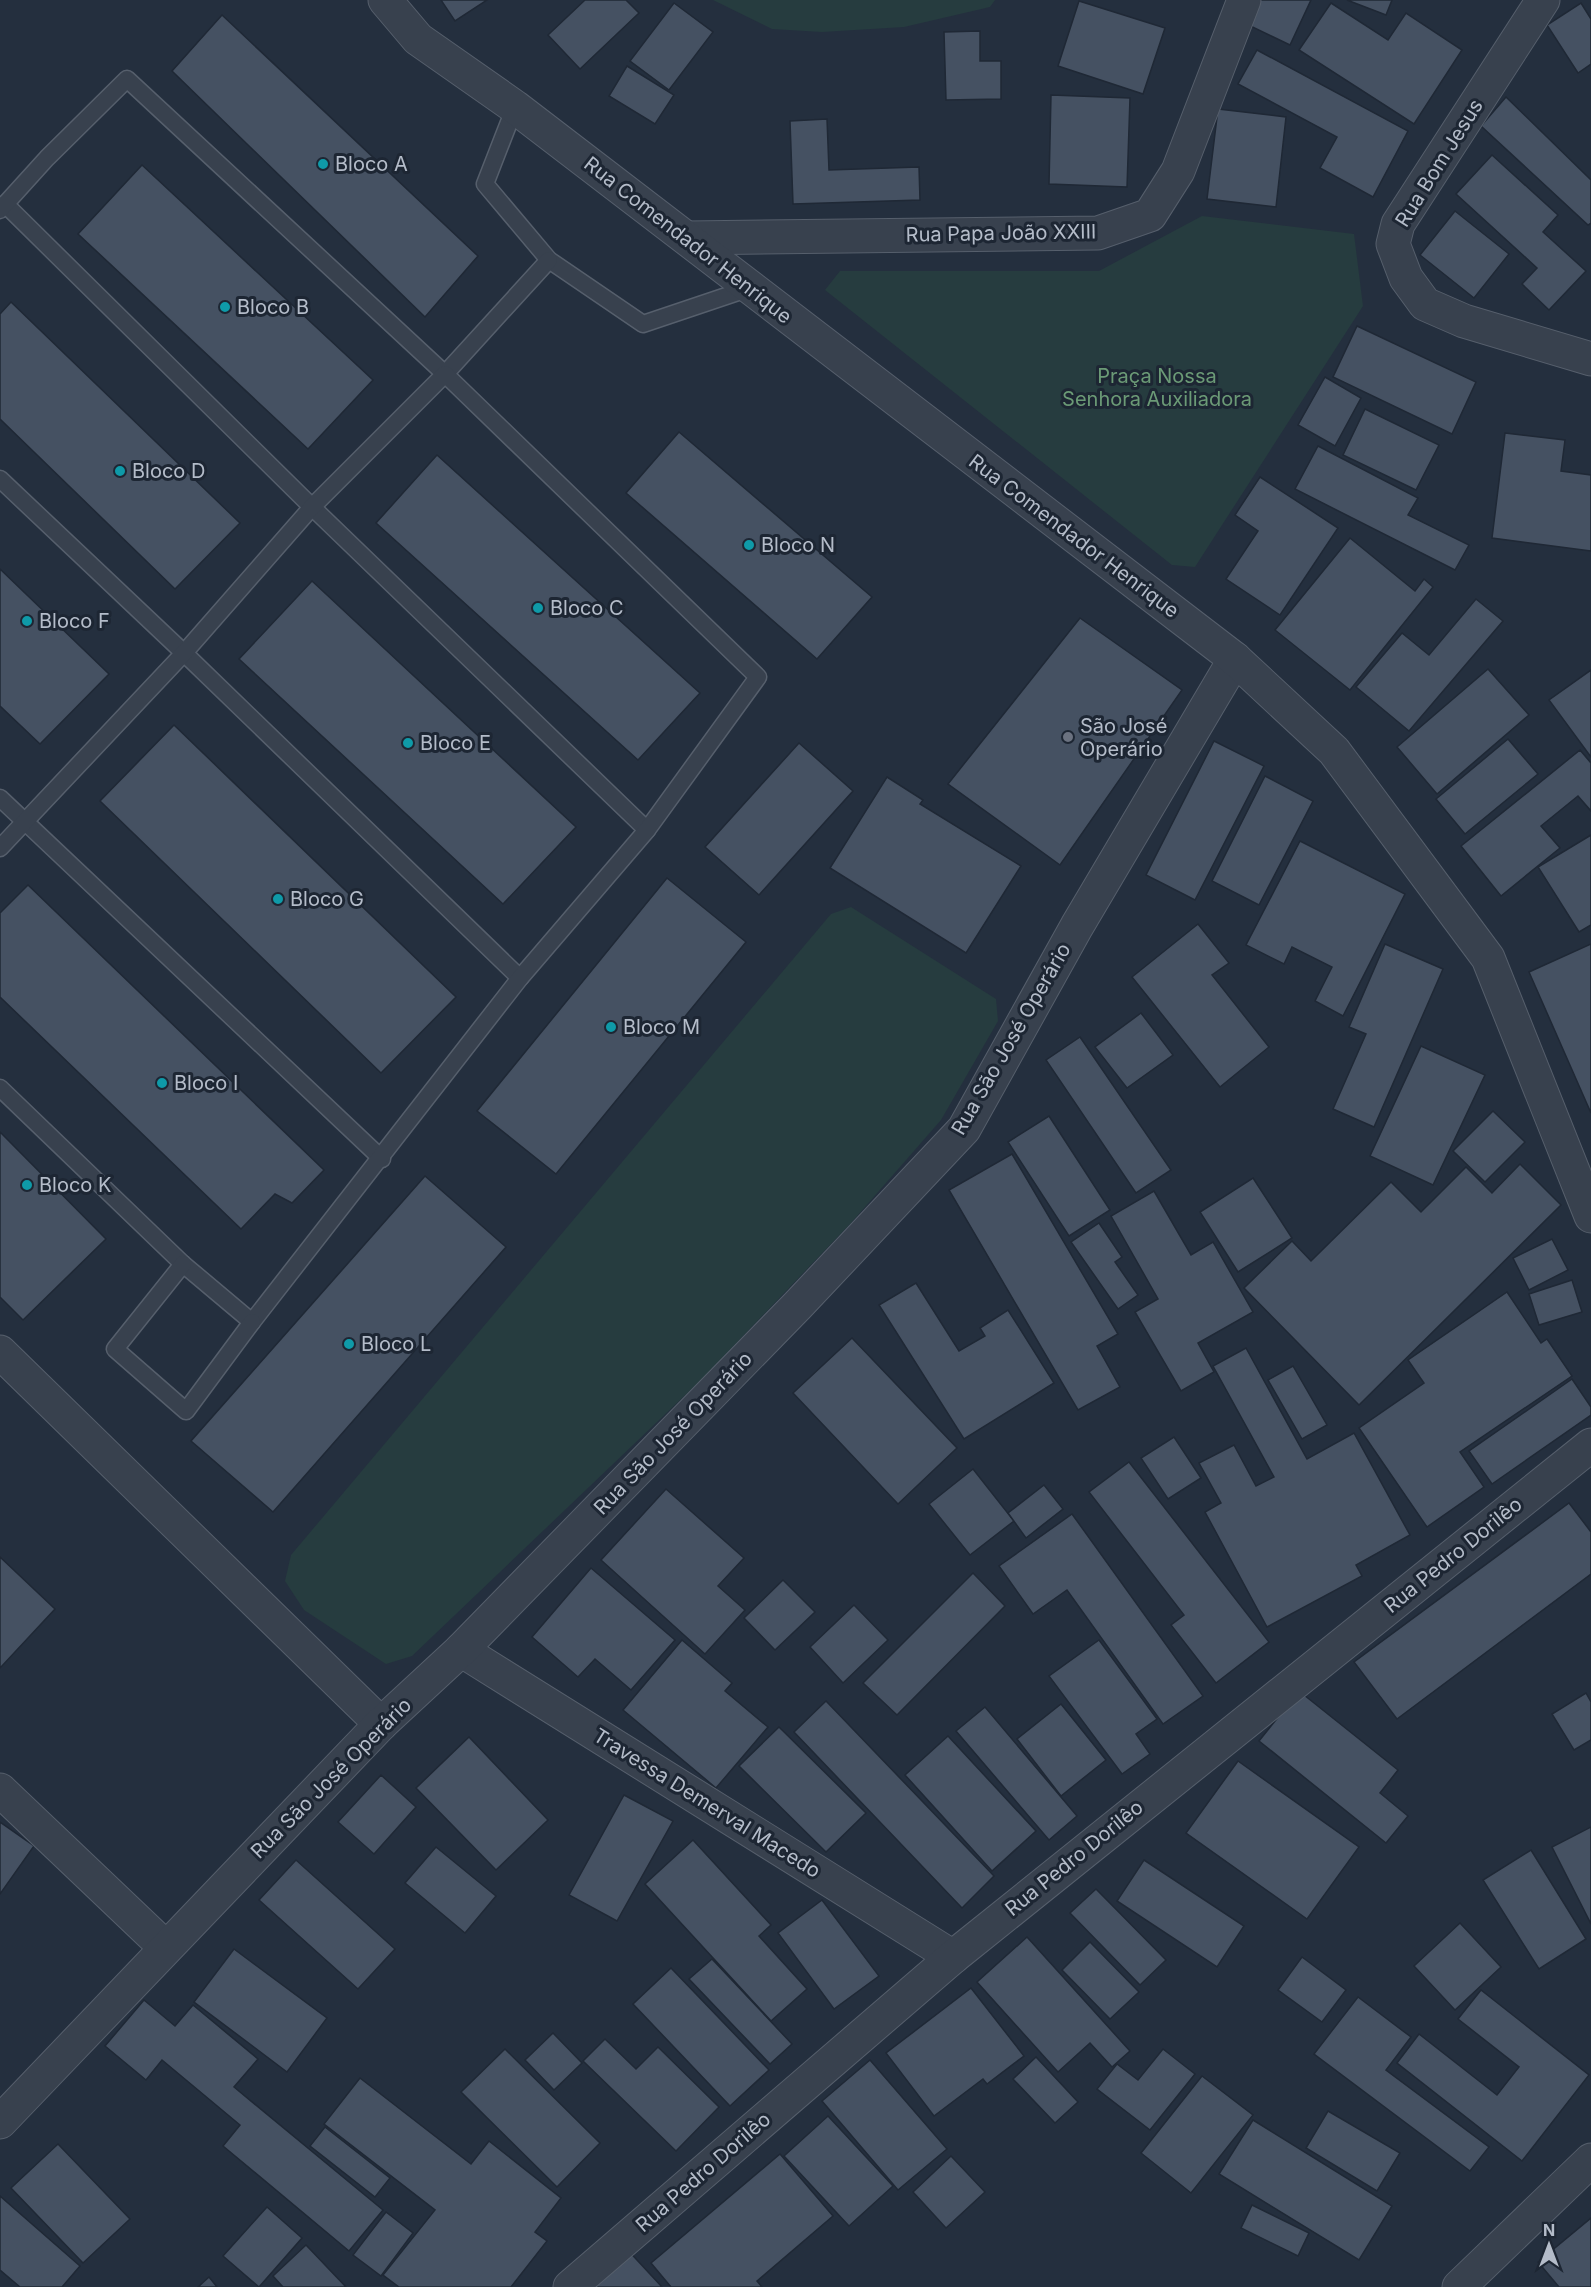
<svg xmlns="http://www.w3.org/2000/svg" width="1591" height="2287" viewBox="0 0 1591 2287" font-family="Inter,sans-serif">
  <style>
    .green { fill: #263c3f }
    .building { fill: #455162; stroke: #1f2835; stroke-width: 1.5 }
    .lines { fill: none; stroke-linecap: round; stroke-linejoin: round }
    .service-casing { stroke: #565f6c; stroke-width: 19 }
    .minor-casing { stroke: #565f6c; stroke-width: 35 }
    .tertiary-casing { stroke: #565f6c; stroke-width: 35 }
    .service { stroke: #38414e; stroke-width: 16 }
    .minor { stroke: #38414e; stroke-width: 33 }
    .tertiary { stroke: #38414e; stroke-width: 33 }
    .culture-dot { fill: #0f9aa8; stroke: #1d2633; stroke-width: 2 }
    .worship-dot { fill: #6b7280; stroke: #1d2633; stroke-width: 2 }
    .labels { text-anchor: middle; stroke-width: 6; stroke-linejoin: round; paint-order: stroke }
    .street-label { font-size: 20px; fill: #b4bcc9; stroke: #1d2633 }
    .poi-label { font-size: 20px; fill: #b4bcc9; stroke: #1d2633; text-anchor: start }
    .park-label { font-size: 20px; fill: #6b9a76; stroke: #1d2633 }
  </style>
  <rect width="100%" height="100%" fill="#242f3e"/>
  <!-- green -->
  <g class="green">
    <polygon points="713,0 995,0 990,7 904,27 822,32 772,29"/>
    <polygon points="1202,216 1354,234 1363,306 1195,567 1172,565 825,290 840,271 1099,271"/>
    <polygon points="851,907 996,999 998,1021 941,1120 851,1223 700,1381 412,1656 386,1664 304,1610 285,1581 291,1555 831,914"/>
  </g>
  <!-- building -->
  <g class="building">
    <polygon points="441,0 487,0 455,21"/>
    <polygon points="585,0 626,0 639,13 580,69 548,35"/>
    <polygon points="1253,0 1311,0 1290,45 1242,22"/>
    <polygon points="1347,0 1392,0 1386,15"/>
    <polygon points="1079,1 1165,28 1143,94 1058,66"/>
    <polygon points="674,3 713,32 669,90 630,61"/>
    <polygon points="1331,3 1388,40 1406,13 1462,50 1414,124 1299,50"/>
    <polygon points="1581,3 1591,19 1591,64 1578,73 1547,25"/>
    <polygon points="222,15 478,256 425,317 172,71"/>
    <polygon points="980,31 980,61 1001,61 1001,99 946,100 944,32"/>
    <polygon points="1257,50 1408,131 1373,197 1320,168 1337,137 1238,84"/>
    <polygon points="627,66 674,95 655,124 609,96"/>
    <polygon points="1051,95 1130,98 1127,187 1049,184"/>
    <polygon points="1506,97 1591,180 1591,223 1588,225 1481,126"/>
    <polygon points="1218,109 1286,117 1276,207 1207,199"/>
    <polygon points="827,119 829,170 919,167 920,200 793,204 790,121"/>
    <polygon points="1492,155 1558,215 1543,232 1586,271 1549,310 1522,284 1537,268 1456,194"/>
    <polygon points="142,165 373,380 308,449 78,234"/>
    <polygon points="1455,211 1509,254 1474,298 1420,255"/>
    <polygon points="11,302 240,523 175,589 0,419 0,314"/>
    <polygon points="1357,326 1476,382 1452,434 1333,377"/>
    <polygon points="1325,377 1361,398 1335,446 1298,425"/>
    <polygon points="1365,409 1439,445 1416,490 1343,455"/>
    <polygon points="679,432 872,597 817,659 626,493"/>
    <polygon points="1505,433 1565,440 1561,471 1591,475 1591,551 1492,538"/>
    <polygon points="1318,446 1418,498 1408,515 1469,545 1455,570 1295,489"/>
    <polygon points="437,455 700,693 638,760 376,523"/>
    <polygon points="1260,477 1338,528 1280,615 1226,579 1258,531 1235,515"/>
    <polygon points="1350,538 1415,591 1424,579 1433,587 1350,690 1275,630"/>
    <polygon points="0,569 109,674 40,744 0,706"/>
    <polygon points="312,581 576,827 503,904 239,659"/>
    <polygon points="1476,599 1503,621 1409,731 1356,687 1402,633 1429,655"/>
    <polygon points="1080,618 1182,690 1060,865 948,784"/>
    <polygon points="1488,669 1529,715 1437,794 1397,747"/>
    <polygon points="1591,670 1591,757 1549,700"/>
    <polygon points="174,725 456,997 381,1073 100,801"/>
    <polygon points="1508,739 1538,774 1465,834 1436,799"/>
    <polygon points="1214,741 1264,766 1195,900 1146,875"/>
    <polygon points="799,743 853,791 759,895 705,847"/>
    <polygon points="1580,750 1591,763 1591,811 1578,796 1541,826 1560,848 1501,896 1461,846"/>
    <polygon points="1265,776 1313,801 1259,905 1212,881"/>
    <polygon points="887,777 923,800 920,804 1021,866 966,953 830,868"/>
    <polygon points="1591,835 1591,925 1579,932 1538,867"/>
    <polygon points="1300,841 1405,894 1343,1016 1315,1001 1332,967 1292,947 1284,964 1246,945"/>
    <polygon points="667,878 746,942 556,1174 477,1111"/>
    <polygon points="28,885 324,1170 292,1203 275,1194 241,1229 0,997 0,913"/>
    <polygon points="1198,924 1229,963 1212,975 1269,1047 1220,1087 1132,977"/>
    <polygon points="1385,944 1443,969 1374,1127 1333,1109 1366,1034 1349,1027"/>
    <polygon points="1591,944 1591,1113 1529,972"/>
    <polygon points="1141,1013 1173,1055 1127,1088 1095,1047"/>
    <polygon points="1080,1037 1171,1170 1136,1193 1046,1060"/>
    <polygon points="1421,1046 1485,1075 1433,1185 1370,1156"/>
    <polygon points="1493,1111 1525,1142 1485,1182 1453,1151"/>
    <polygon points="1049,1116 1110,1210 1069,1236 1008,1142"/>
    <polygon points="0,1132 106,1239 23,1320 0,1297"/>
    <polygon points="1012,1154 1118,1334 1097,1346 1120,1387 1078,1410 949,1190"/>
    <polygon points="1520,1164 1561,1205 1359,1405 1244,1288 1292,1241 1311,1261 1391,1182 1421,1212 1466,1167 1492,1193"/>
    <polygon points="425,1176 506,1247 273,1512 191,1441"/>
    <polygon points="1253,1178 1292,1238 1238,1272 1200,1212"/>
    <polygon points="1154,1191 1191,1255 1213,1242 1253,1312 1198,1343 1214,1372 1181,1391 1135,1312 1158,1299 1111,1216"/>
    <polygon points="1099,1223 1122,1257 1115,1262 1138,1295 1118,1309 1071,1242"/>
    <polygon points="1552,1239 1568,1270 1529,1290 1513,1258"/>
    <polygon points="1572,1280 1582,1312 1539,1325 1529,1294"/>
    <polygon points="916,1283 959,1351 985,1336 980,1328 1008,1310 1054,1383 964,1439 879,1305"/>
    <polygon points="1507,1292 1541,1343 1547,1339 1572,1376 1460,1452 1484,1487 1427,1527 1359,1428 1424,1383 1408,1360"/>
    <polygon points="852,1338 957,1448 898,1504 793,1393"/>
    <polygon points="1246,1348 1307,1459 1354,1433 1410,1535 1356,1565 1362,1576 1267,1627 1205,1512 1221,1503 1199,1463 1234,1445 1256,1486 1274,1477 1213,1366"/>
    <polygon points="1293,1366 1327,1425 1302,1439 1268,1380"/>
    <polygon points="1572,1379 1591,1407 1591,1415 1492,1484 1469,1451"/>
    <polygon points="1174,1437 1201,1478 1168,1499 1141,1458"/>
    <polygon points="1129,1462 1269,1642 1216,1683 1171,1625 1184,1615 1089,1492"/>
    <polygon points="973,1469 1014,1521 970,1555 929,1504"/>
    <polygon points="1044,1485 1063,1509 1026,1538 1008,1513"/>
    <polygon points="666,1489 744,1558 718,1586 745,1610 705,1654 601,1560"/>
    <polygon points="1569,1503 1591,1532 1591,1574 1397,1719 1354,1662"/>
    <polygon points="1072,1514 1203,1696 1163,1724 1067,1590 1033,1614 999,1566"/>
    <polygon points="0,1557 55,1609 0,1668"/>
    <polygon points="591,1568 675,1640 631,1690 595,1659 578,1677 532,1637"/>
    <polygon points="973,1573 1005,1606 897,1715 863,1683"/>
    <polygon points="783,1580 815,1612 775,1650 744,1618"/>
    <polygon points="854,1605 888,1640 843,1683 810,1647"/>
    <polygon points="682,1640 732,1683 725,1691 768,1727 716,1788 623,1710"/>
    <polygon points="1099,1640 1157,1719 1136,1734 1150,1754 1122,1774 1049,1676"/>
    <polygon points="1299,1691 1398,1770 1380,1793 1408,1816 1386,1843 1259,1741"/>
    <polygon points="1586,1693 1591,1702 1591,1740 1574,1750 1552,1714"/>
    <polygon points="826,1701 994,1876 962,1908 794,1732"/>
    <polygon points="1061,1704 1106,1760 1061,1796 1017,1739"/>
    <polygon points="985,1707 1077,1816 1049,1840 956,1731"/>
    <polygon points="779,1727 866,1813 826,1852 739,1766"/>
    <polygon points="948,1736 1036,1831 992,1871 905,1775"/>
    <polygon points="469,1737 548,1820 496,1870 416,1788"/>
    <polygon points="1238,1761 1359,1847 1307,1919 1186,1833"/>
    <polygon points="381,1775 416,1807 374,1854 338,1822"/>
    <polygon points="624,1795 673,1821 617,1921 569,1895"/>
    <polygon points="0,1822 34,1846 0,1894"/>
    <polygon points="1591,1827 1591,1924 1552,1847"/>
    <polygon points="693,1840 771,1925 759,1936 807,1989 771,2021 645,1884"/>
    <polygon points="436,1847 496,1896 465,1933 405,1883"/>
    <polygon points="1531,1850 1586,1939 1539,1969 1483,1880"/>
    <polygon points="296,1860 395,1949 358,1989 259,1900"/>
    <polygon points="1144,1860 1244,1926 1217,1967 1117,1901"/>
    <polygon points="1096,1889 1166,1960 1140,1985 1070,1913"/>
    <polygon points="822,1900 879,1976 834,2009 778,1933"/>
    <polygon points="1460,1923 1501,1967 1455,2010 1414,1966"/>
    <polygon points="1027,1937 1130,2051 1112,2067 1090,2043 1058,2072 977,1982"/>
    <polygon points="1090,1942 1139,1992 1110,2019 1062,1970"/>
    <polygon points="234,1949 327,2018 287,2072 194,2002"/>
    <polygon points="1302,1957 1346,1990 1322,2022 1278,1990"/>
    <polygon points="712,1959 792,2044 770,2064 689,1979"/>
    <polygon points="671,1968 769,2070 730,2106 633,2004"/>
    <polygon points="971,1988 1024,2056 987,2084 983,2079 934,2116 886,2053"/>
    <polygon points="1481,1990 1589,2075 1522,2161 1397,2063 1419,2034 1497,2095 1519,2067 1458,2019"/>
    <polygon points="1358,1997 1411,2037 1386,2070 1489,2147 1470,2171 1314,2054"/>
    <polygon points="144,2000 175,2026 193,2005 258,2059 234,2087 383,2210 349,2251 223,2146 240,2125 162,2060 146,2080 105,2046"/>
    <polygon points="553,2033 582,2063 554,2090 525,2060"/>
    <polygon points="605,2039 636,2069 658,2047 719,2107 676,2151 583,2061"/>
    <polygon points="505,2049 600,2143 557,2187 461,2092"/>
    <polygon points="1163,2049 1195,2074 1150,2130 1097,2089 1117,2064 1138,2080"/>
    <polygon points="1036,2057 1078,2102 1055,2123 1013,2079"/>
    <polygon points="870,2060 947,2149 898,2190 822,2101"/>
    <polygon points="1202,2076 1253,2115 1191,2193 1141,2153"/>
    <polygon points="360,2078 471,2164 489,2141 561,2198 535,2232 547,2241 511,2287 399,2287 383,2275 435,2210 324,2124"/>
    <polygon points="1328,2111 1400,2153 1377,2191 1306,2148"/>
    <polygon points="828,2116 893,2186 849,2226 784,2156"/>
    <polygon points="1253,2120 1392,2206 1359,2260 1219,2174"/>
    <polygon points="325,2127 390,2178 375,2197 310,2146"/>
    <polygon points="58,2144 130,2219 83,2263 11,2188"/>
    <polygon points="780,2154 833,2216 757,2281 762,2287 671,2287 651,2263"/>
    <polygon points="951,2156 985,2192 946,2228 913,2192"/>
    <polygon points="0,2196 80,2266 62,2287 20,2287 0,2270"/>
    <polygon points="1252,2205 1309,2233 1298,2256 1241,2228"/>
    <polygon points="267,2207 302,2238 259,2287 223,2256"/>
    <polygon points="386,2212 413,2233 381,2276 353,2255"/>
    <polygon points="1591,2218 1591,2287 1559,2287 1538,2262"/>
    <polygon points="306,2245 346,2287 283,2287 273,2276"/>
    <polygon points="624,2246 662,2287 584,2287"/>
    <polygon points="209,2277 217,2287 198,2287"/>
  </g>
  <g class="lines">
    <defs>
      <g id="service">
        <polyline points="515,107 485,184 549,260 643,324 750,288"/>
        <polyline points="5,204 312,507 647,830"/>
        <polyline points="0,210 47,158 127,79 445,374 549,260"/>
        <polyline points="0,479 184,653 520,978"/>
        <polyline points="0,798 382,1159"/>
        <polyline points="0,848 184,653 312,507 445,374 758,677 647,830 520,978 252,1322 183,1264 0,1088"/>
        <polyline points="183,1264 115,1349 186,1411 252,1322"/>
      </g>
      <g id="minor">
        <polyline points="1543,0 1398,224 1393,244 1406,278 1425,304 1464,321 1591,359"/>
        <polyline points="687,238 1098,233 1150,215 1178,171 1244,0"/>
        <polyline points="0,1352 381,1724"/>
        <polyline points="461,1650 953,1957"/>
        <polyline points="0,1790 165,1947"/>
        <polyline points="0,2122 381,1724 461,1650 798,1305 964,1129 1077,926 1235,659"/>
        <polyline points="570,2287 953,1957 1591,1445"/>
        <polyline points="1459,2287 1591,2160"/>
      </g>
      <polyline id="tertiary" points="385,0 418,39 515,107 1235,659 1334,751 1488,958 1591,1216"/>
    </defs>
    <!-- service casing -->
    <use href="#service" class="service-casing"/>
    <!-- minor casing -->
    <use href="#minor" class="minor-casing"/>
    <!-- tertiary casing -->
    <use href="#tertiary" class="tertiary-casing"/>
    <!-- service -->
    <use href="#service" class="service"/>
    <!-- minor -->
    <use href="#minor" class="minor"/>
    <!-- tertiary -->
    <use href="#tertiary" class="tertiary"/>
  </g>
  <!-- markers -->
  <g class="culture-dot">
    <circle cx="323" cy="164" r="6"/>
    <circle cx="225" cy="307" r="6"/>
    <circle cx="120" cy="471" r="6"/>
    <circle cx="749" cy="545" r="6"/>
    <circle cx="538" cy="608" r="6"/>
    <circle cx="27" cy="621" r="6"/>
    <circle cx="408" cy="743" r="6"/>
    <circle cx="278" cy="899" r="6"/>
    <circle cx="611" cy="1027" r="6"/>
    <circle cx="162" cy="1083" r="6"/>
    <circle cx="27" cy="1185" r="6"/>
    <circle cx="349" cy="1344" r="6"/>
  </g>
  <circle class="worship-dot" cx="1068" cy="737" r="6"/>
  <g class="labels">
    <!-- street labels -->
    <g class="street-label">
      <text transform="translate(1439 163) rotate(-58)" y="7">Rua Bom Jesus</text>
      <text transform="translate(1001 233) rotate(-1)" y="7">Rua Papa João XXIII</text>
      <text transform="translate(688 240) rotate(38)" y="7">Rua Comendador Henrique</text>
      <text transform="translate(1074 536) rotate(37)" y="7">Rua Comendador Henrique</text>
      <text transform="translate(1011 1039) rotate(-60)" y="7">Rua São José Operário</text>
      <text transform="translate(673 1433) rotate(-46)" y="7">Rua São José Operário</text>
      <text transform="translate(1453 1555) rotate(-39)" y="7">Rua Pedro Dorilêo</text>
      <text transform="translate(331 1778) rotate(-45)" y="7">Rua São José Operário</text>
      <text transform="translate(707 1803) rotate(32)" y="7">Travessa Demerval Macedo</text>
      <text transform="translate(1074 1858) rotate(-39)" y="7">Rua Pedro Dorilêo</text>
      <text transform="translate(703 2172) rotate(-41)" y="7">Rua Pedro Dorilêo</text>
    </g>
    <!-- poi labels -->
    <g class="poi-label">
      <text x="335" y="171">Bloco A</text>
      <text x="237" y="314">Bloco B</text>
      <text x="132" y="478">Bloco D</text>
      <text x="761" y="552">Bloco N</text>
      <text x="550" y="615">Bloco C</text>
      <text x="39" y="628">Bloco F</text>
      <text x="1080" y="733">São José<tspan x="1080" dy="23">Operário</tspan></text>
      <text x="420" y="750">Bloco E</text>
      <text x="290" y="906">Bloco G</text>
      <text x="623" y="1034">Bloco M</text>
      <text x="174" y="1090">Bloco I</text>
      <text x="39" y="1192">Bloco K</text>
      <text x="361" y="1351">Bloco L</text>
    </g>
    <!-- park labels -->
    <g class="park-label">
      <text x="1157" y="383">Praça Nossa<tspan x="1157" dy="23">Senhora Auxiliadora</tspan></text>
    </g>
  </g>
  <!-- north arrow -->
  <g transform="translate(1549 2245)" stroke="#1d2633" stroke-width="4.5" paint-order="stroke">
  <path d="M0-4.5L10 22L0 15L-10 22Z" fill="#b4bcc9"/>
  <text y="-9" font-size="16" font-weight="bold" text-anchor="middle" fill="#b4bcc9">N</text>
  </g>
</svg>
